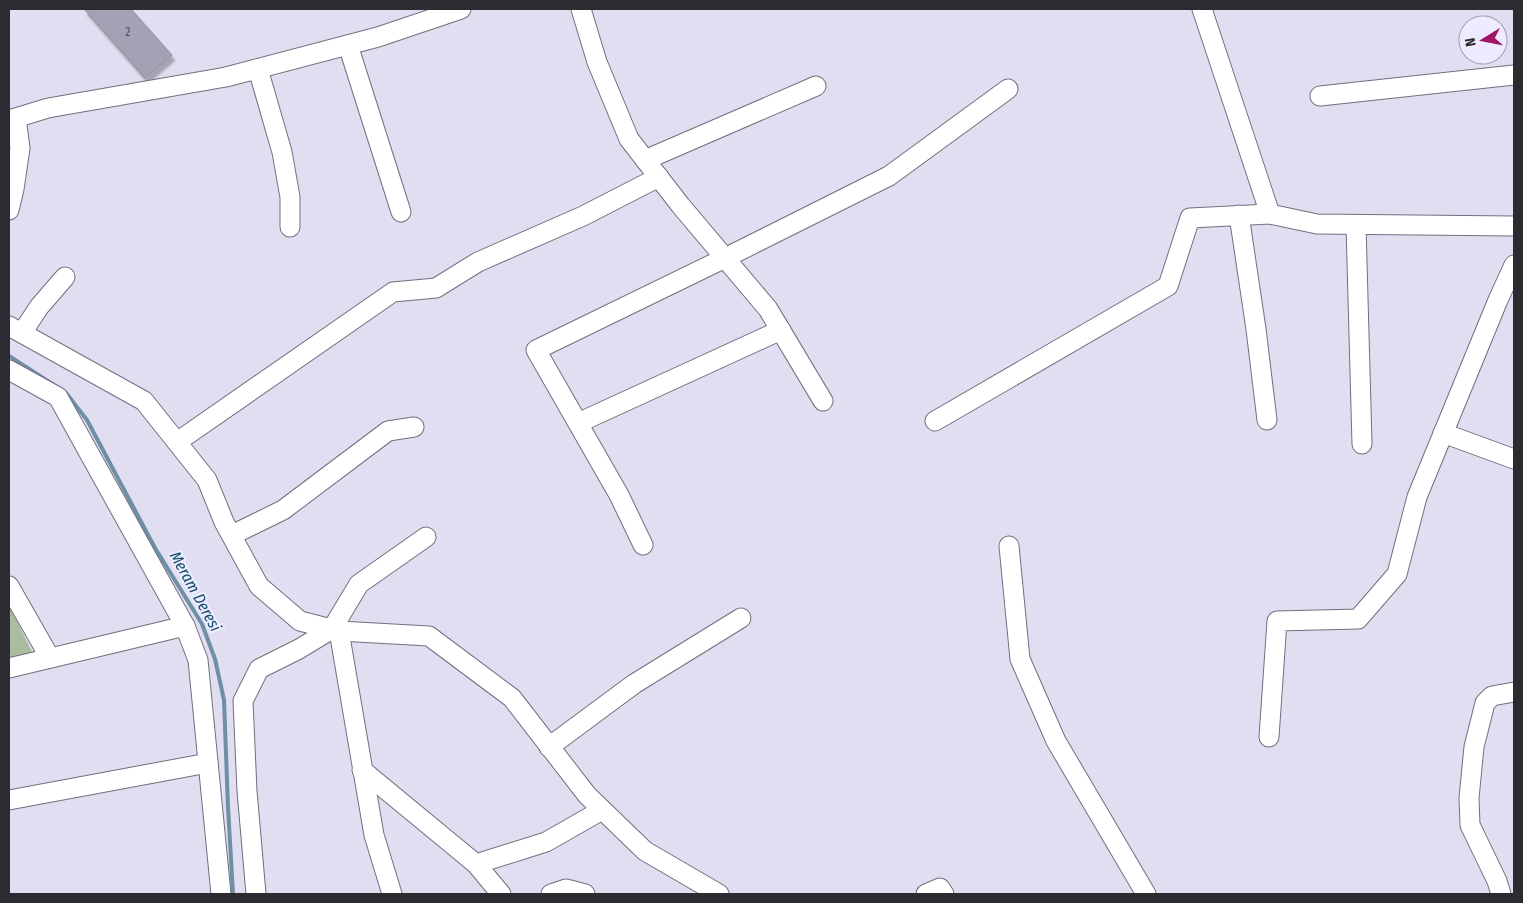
<svg xmlns="http://www.w3.org/2000/svg" width="1523" height="903" viewBox="0 0 1523 903" font-family="'Fira Sans Condensed',sans-serif">
  <style>
    .green { fill: #aabda0 }
    .lines { fill: none; stroke-linecap: round; stroke-linejoin: round }
    .stream { stroke: #6e8fa6; stroke-width: 4 }
    .building { fill: #a3a1b3; stroke: #8d8b9c; filter: url(#shadow) }
    .minor-casing { stroke: #716f7f; stroke-width: 21 }
    .minor { stroke: #fff; stroke-width: 19 }
    .labels { text-anchor: middle; stroke-width: 4.5; stroke-linejoin: round; paint-order: stroke }
    .number-label { font-size: 12px; fill: #4a4852 }
    .water-label { font-size: 16px; font-style: italic; fill: #124d6c; stroke: #eeebfe }
  </style>
  <defs>
    <filter id="shadow"><feDropShadow dx="3" dy="5.5" stdDeviation="1" flood-color="#0004"/></filter>
  </defs>
  <rect width="100%" height="100%" fill="#e1def1"/>
  <!-- green -->
  <polygon class="green" points="9,605 33,654 9,660"/>
  <g class="lines">
    <!-- stream -->
    <g class="stream">
      <polyline points="9,356 60,389"/>
      <polyline points="66,393 87,420 155,548 202,624 215,659 224,700 228,807 233,894"/>
    </g>
  </g>
  <!-- building -->
  <polygon class="building" points="84,9 131,9 172,55 145,78"/>
  <g class="lines">
    <defs>
      <g id="minor">
        <polyline points="581,9 597,62 629,139 681,206 768,309 823,401"/>
        <polyline points="1202,9 1270,214 1317,224 1514,226"/>
        <polyline points="348,45 401,212"/>
        <polyline points="258,69 282,152 290,197 290,227"/>
        <polyline points="1320,96 1514,75"/>
        <polyline points="9,120 48,108 226,77 378,37 461,9"/>
        <polyline points="645,160 816,86"/>
        <polyline points="9,210 14,189 20,148 16,118"/>
        <polyline points="1239,215 1256,329 1267,420"/>
        <polyline points="1356,225 1362,444"/>
        <polyline points="9,326 144,401 207,480 224,522 259,586 300,621 339,631 429,636 512,698 587,795 645,851 719,894"/>
        <polyline points="22,333 39,307 65,277"/>
        <polyline points="9,370 58,397 185,626 198,660 221,894"/>
        <polyline points="935,421 1168,286 1190,218 1270,214"/>
        <polyline points="578,423 781,330"/>
        <polyline points="1443,433 1514,459"/>
        <polyline points="177,442 393,292 436,288 478,262 583,216 659,177"/>
        <polyline points="232,535 283,510 388,431 414,427"/>
        <polyline points="643,545 619,495 536,350 725,258 889,176 1008,89"/>
        <polyline points="1009,546 1020,659 1056,741 1146,894"/>
        <polyline points="9,586 50,658"/>
        <polyline points="339,631 374,835 392,894"/>
        <polyline points="9,668 185,626"/>
        <polyline points="1269,737 1277,621 1358,619 1397,574 1417,497 1498,300 1514,265"/>
        <polyline points="549,747 634,684 741,618"/>
        <polyline points="362,770 476,864 501,894"/>
        <polyline points="9,800 208,763"/>
        <polyline points="476,864 546,842 602,810"/>
        <polyline points="256,894 247,791 243,701 259,669 299,649 332,629 359,584 426,537"/>
        <polyline points="551,894 566,889 585,894"/>
        <polyline points="926,894 940,888 944,894"/>
        <polyline points="1501,894 1497,881 1470,825 1469,798 1474,747 1485,703 1492,696 1514,692"/>
      </g>
    </defs>
    <!-- minor casing -->
    <use href="#minor" class="minor-casing"/>
    <!-- minor -->
    <use href="#minor" class="minor"/>
  </g>
  <g class="labels">
    <!-- number labels -->
    <g class="number-label">
      <text x="128" y="36">2</text>
    </g>
    <!-- water labels -->
    <g class="water-label">
      <text transform="translate(196 591) rotate(61)" y="6">Meram Deresi</text>
    </g>
  </g>
  <!-- border -->
  <rect width="1523" height="903" fill="none" stroke="#2c2b32" stroke-width="20"/>
  <!-- north arrow -->
  <g transform="translate(1483 40) rotate(260)"><circle r="24" fill="#eeebfe" stroke="#a09eac"/>
  <path d="M0-4L9 19L0 12L-9 19Z" fill="#9f1664"/>
  <text y="-8" font-size="14" font-weight="bold" text-anchor="middle" fill="#2c2b32">N</text>
  </g>
</svg>
